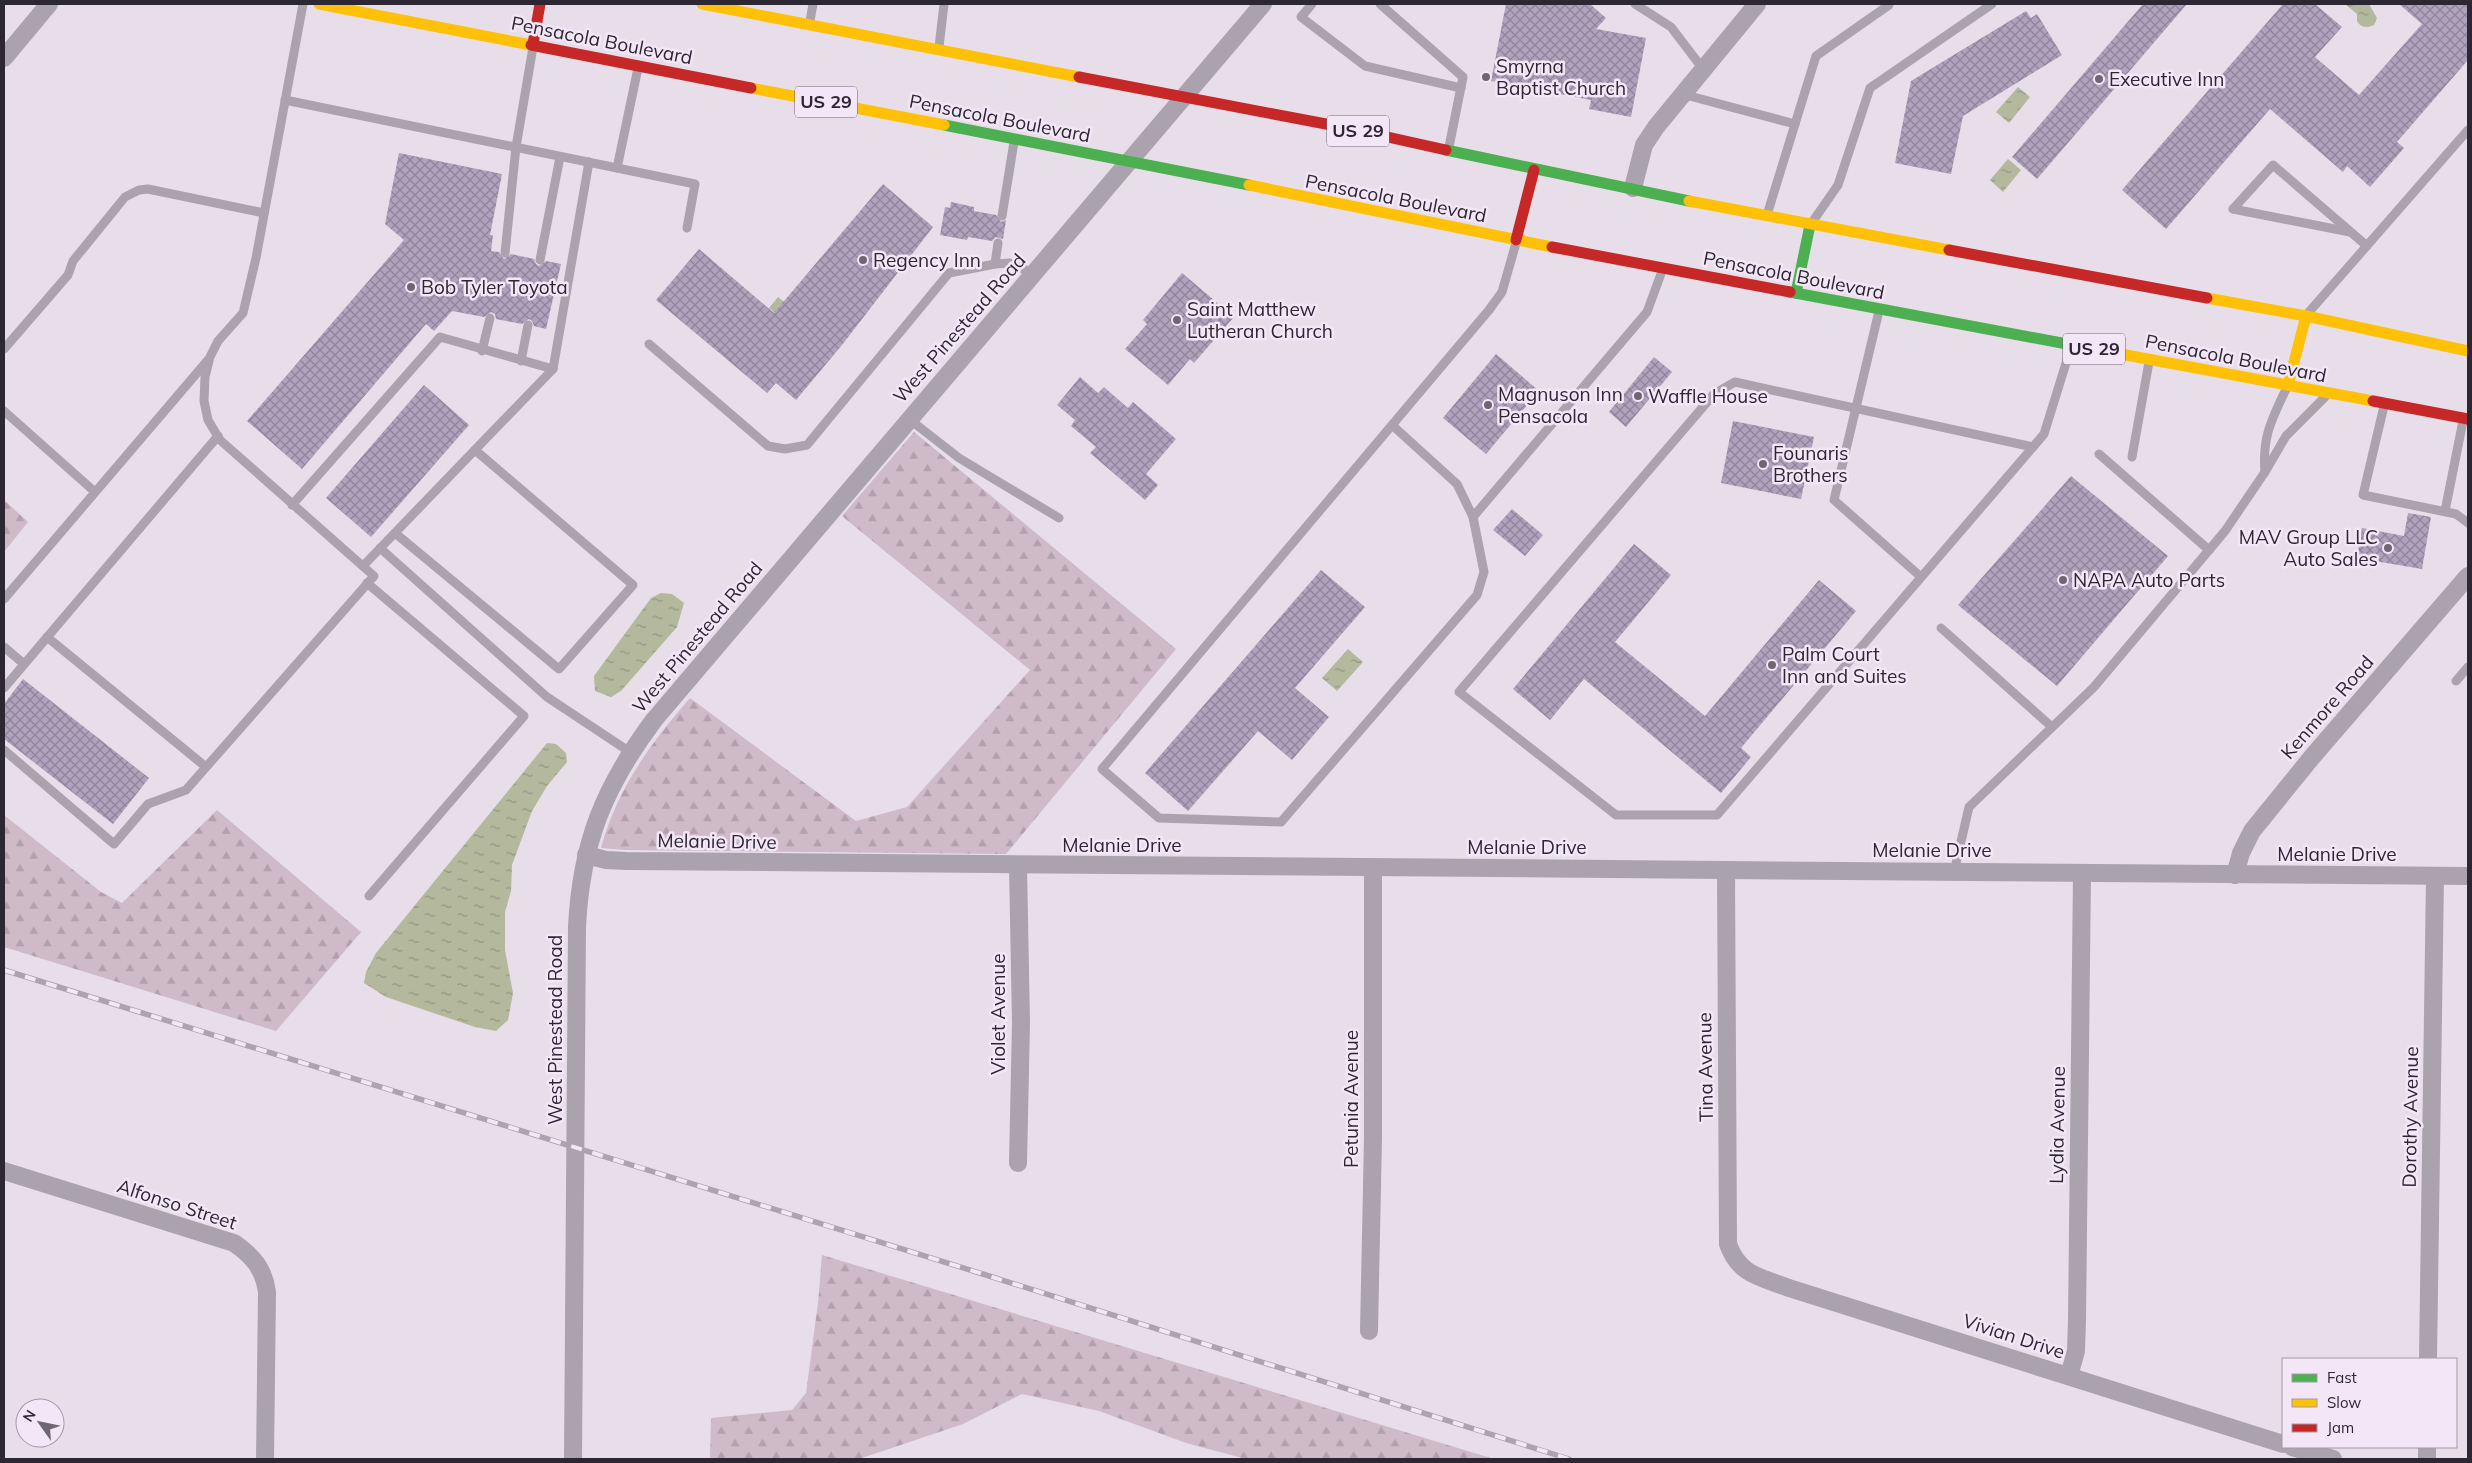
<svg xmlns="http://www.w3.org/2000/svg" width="2472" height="1463" viewBox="0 0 2472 1463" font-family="Mulish,sans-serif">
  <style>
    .forest { fill: url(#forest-firs) }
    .water { fill: url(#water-ripples) }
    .building { fill: url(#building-cross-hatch) }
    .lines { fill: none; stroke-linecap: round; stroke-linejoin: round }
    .lane { stroke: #aaa3ae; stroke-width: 9 }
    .street { stroke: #aaa3ae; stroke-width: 18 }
    .fast { stroke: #4caf50; stroke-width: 11 }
    .slow { stroke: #ffc107; stroke-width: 11 }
    .jam { stroke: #c62828; stroke-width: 11 }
    .rail-casing { stroke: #aba3ad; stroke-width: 5.5 }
    .rail { stroke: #f2e6f7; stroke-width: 4; stroke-dasharray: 11; stroke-linecap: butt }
    .poi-dot { fill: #6e6773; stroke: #f2e6f7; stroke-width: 2 }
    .labels { text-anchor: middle; stroke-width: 5; stroke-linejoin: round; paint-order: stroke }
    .shield { fill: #f2e6f7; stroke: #68606e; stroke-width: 1 }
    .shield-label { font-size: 18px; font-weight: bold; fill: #2d2733 }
    .street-label { font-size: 19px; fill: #2d2733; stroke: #f2e6f7 }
    .poi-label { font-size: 19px; fill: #2d2733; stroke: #f2e6f7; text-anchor: start }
  </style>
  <defs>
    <pattern id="forest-firs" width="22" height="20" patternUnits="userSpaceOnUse" patternTransform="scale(1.25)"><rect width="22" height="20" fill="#cfbac7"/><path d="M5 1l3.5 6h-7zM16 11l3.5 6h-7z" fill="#b2a0ab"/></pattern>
    <pattern id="water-ripples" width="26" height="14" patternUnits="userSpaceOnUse" patternTransform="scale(1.25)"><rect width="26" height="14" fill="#b4b89d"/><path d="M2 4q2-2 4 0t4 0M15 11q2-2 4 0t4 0" fill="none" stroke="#939681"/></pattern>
    <pattern id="building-cross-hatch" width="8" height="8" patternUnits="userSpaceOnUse" patternTransform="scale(1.25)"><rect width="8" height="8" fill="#afa2bc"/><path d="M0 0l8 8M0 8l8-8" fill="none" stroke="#8f8499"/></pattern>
  </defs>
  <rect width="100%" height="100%" fill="#e7deea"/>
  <!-- forest -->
  <g class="forest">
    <path d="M 914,432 L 1176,649 L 1006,854 L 625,850 L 601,848 C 617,789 650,744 690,698 L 856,821 L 907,807 L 1030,670 L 842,516 Z"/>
    <polygon points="4,500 28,522 4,552"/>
    <polygon points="217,810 361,932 276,1031 4,947 4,815 101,892 122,903"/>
    <polygon points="822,1255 1494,1459 1246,1459 1186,1443 1099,1411 1022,1394 963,1424 859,1459 710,1459 711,1418 792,1410 806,1393 818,1303"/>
  </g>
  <!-- water -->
  <g class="water">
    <path d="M 2345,4 L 2369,4 L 2377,18 L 2374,25 C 2367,28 2361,28 2357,21 L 2357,14 Z"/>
    <polygon points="2018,87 2030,97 2009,123 1996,112"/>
    <polygon points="2008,159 2021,170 2003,192 1990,180"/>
    <polygon points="778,297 800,315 791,326 769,308"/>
    <polygon points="661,593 672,594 684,603 677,627 621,691 611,697 595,691 594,676 651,598"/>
    <polygon points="1348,649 1363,662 1337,691 1322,678"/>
    <polygon points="547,743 556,744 566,753 567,762 547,786 532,811 512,865 511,891 505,912 505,950 513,993 508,1020 496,1031 475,1027 386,997 364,983 366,972 376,953"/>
  </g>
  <!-- building -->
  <g class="building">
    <polygon points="1506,4 1590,4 1606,18 1596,29 1646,38 1631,117 1589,109 1591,100 1491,81"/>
    <polygon points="2143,4 2187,4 2037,179 2012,157"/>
    <polygon points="2283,4 2315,4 2342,27 2315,57 2359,95 2422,24 2399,4 2468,4 2468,60 2397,142 2404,148 2370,187 2347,166 2343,172 2270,109 2166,229 2122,190"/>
    <polygon points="2026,11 2031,18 2037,14 2062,55 1963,116 1951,174 1895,163 1911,81"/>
    <polygon points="399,153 502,174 490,235 493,235 491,251 499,252 504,259 511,254 534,259 536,264 539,266 546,261 561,264 546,329 534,326 532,321 529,319 522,324 496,319 495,314 491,312 484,317 452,311 434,331 426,324 302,469 247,421 404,240 385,224"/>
    <polygon points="883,184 933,227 842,345 796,400 776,383 767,393 656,300 699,249 774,313"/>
    <polygon points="951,202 974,207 974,211 996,215 1001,222 1006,220 1003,239 996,237 992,241 968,237 967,240 940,235 945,207 950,208"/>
    <polygon points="1182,273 1234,317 1194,363 1190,359 1168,385 1125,349 1147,324 1143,320"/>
    <polygon points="1496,354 1539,391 1486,454 1443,418"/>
    <polygon points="1654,357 1672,372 1626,427 1609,412"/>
    <polygon points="1080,377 1098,393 1104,387 1128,408 1133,402 1176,439 1146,474 1158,485 1145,500 1090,453 1096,447 1071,426 1075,420 1057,405"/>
    <polygon points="424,385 469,425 371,537 326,498"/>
    <polygon points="1733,421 1814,437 1801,499 1721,483"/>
    <polygon points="2071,476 2168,556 2057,686 1958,605"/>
    <polygon points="1512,509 1543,535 1525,556 1493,530"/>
    <polygon points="2408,513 2431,517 2422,569 2357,558 2362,528 2404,536"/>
    <polygon points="1634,544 1671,575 1615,642 1705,716 1819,580 1856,611 1741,748 1751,757 1721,793 1584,679 1550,720 1513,689"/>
    <polygon points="1321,570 1365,607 1295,688 1329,717 1292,760 1258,731 1188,811 1145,773"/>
    <polygon points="23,679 149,778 113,824 4,739 4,704"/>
  </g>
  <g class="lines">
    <!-- lane -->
    <g class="lane">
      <polyline points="1312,4 1301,17 1365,66 1461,88"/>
      <polyline points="1380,4 1463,77 1449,147"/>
      <polyline points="1635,4 1671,27 1703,69"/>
      <polyline points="810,21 813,4"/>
      <polyline points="939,47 944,4"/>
      <polyline points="1682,94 1795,124"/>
      <polyline points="285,100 695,184 687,228"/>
      <polyline points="617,168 638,68"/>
      <polyline points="2233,209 2273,165 2367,246"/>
      <polyline points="2233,209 2350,232"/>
      <polyline points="1767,215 1816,56 1889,5 1887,4"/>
      <polyline points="1002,216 1014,142"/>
      <polyline points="1813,221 1838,185 1870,88 1992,4"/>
      <polyline points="505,253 516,147 533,47"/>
      <polyline points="540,260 560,157"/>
      <polyline points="995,264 998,243"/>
      <polyline points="1879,311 1834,500 1921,577"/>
      <polyline points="2309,312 2468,130"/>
      <polyline points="649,344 768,446 785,449 807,445 949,273 995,264 1010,263 1034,274"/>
      <polyline points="4,349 68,275 73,261 125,197 139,190 148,189 264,213"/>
      <polyline points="482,351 490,318"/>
      <polyline points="521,361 528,325"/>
      <polyline points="2384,406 2363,495 2456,514 2468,523"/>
      <polyline points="4,411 95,492"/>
      <polyline points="909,419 959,458 1059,518"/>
      <polyline points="1392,425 1457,484 1473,517 1484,572 1477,595 1281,822 1159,818 1102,769 1489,310 1502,292 1516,243"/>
      <polyline points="2033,447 1735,382 1714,394 1459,692 1616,815 1717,815 2033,447 2044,434 2071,347"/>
      <polyline points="2099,454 2209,550"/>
      <polyline points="2132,457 2149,362"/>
      <path d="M 2265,472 C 2262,436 2272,419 2287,387"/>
      <polyline points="292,505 440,337 553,369"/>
      <polyline points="2445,511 2463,421"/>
      <polyline points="1473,517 1647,312 1662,271"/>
      <polyline points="395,533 559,669 633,585 475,450"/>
      <polyline points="380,548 547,697 630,752"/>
      <polyline points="363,566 553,369 589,162"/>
      <polyline points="367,583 524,716 369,896"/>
      <polyline points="4,599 208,360"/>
      <polyline points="1941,628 2052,727"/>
      <polyline points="47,637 206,767"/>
      <polyline points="4,647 24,664"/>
      <polyline points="2456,681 2468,667"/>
      <polyline points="4,688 218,436"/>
      <polyline points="4,750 114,844 148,804 186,790 374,576 220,440 208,420 204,401 205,377 210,357 218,341 243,313 256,258 303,4"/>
      <polyline points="1954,872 1969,807 2094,687 2225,531 2265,472 2286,436 2325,397"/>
    </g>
    <!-- street -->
    <g class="street">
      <polyline points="4,58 49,4"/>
      <polyline points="1633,188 1644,145 1656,127 1757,4"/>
      <polyline points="586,855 606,860 626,861 2468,876"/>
      <polyline points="1018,866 1021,1023 1018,1163"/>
      <path d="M 1726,870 L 1728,1244 C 1739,1275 1760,1277 1789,1288 L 2283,1444"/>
      <polyline points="2235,875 2241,853 2252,831 2312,757 2468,576"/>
      <path d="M 4,1171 L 234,1243 C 253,1256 264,1269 267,1292 L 265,1459"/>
      <polyline points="1369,1331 1373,1138 1373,868"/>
      <polyline points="2428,1359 2435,876"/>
      <polyline points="2069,1376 2076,1351 2077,1320 2082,874"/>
      <polyline points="2292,1447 2333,1459"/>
      <path d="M 573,1459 L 577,927 C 581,843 604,787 654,720 L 1263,4"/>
      <polyline points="2427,1459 2427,1447"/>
    </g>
    <!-- fast -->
    <g class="fast">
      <polyline points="944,125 1249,185"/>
      <polyline points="1446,150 1689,201"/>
      <polyline points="1790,292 2083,347"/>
      <polyline points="1796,293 1810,225"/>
    </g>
    <!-- slow -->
    <g class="slow">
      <polyline points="319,4 531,45"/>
      <polyline points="702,4 1079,77"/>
      <polyline points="751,88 944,125"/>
      <polyline points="1249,185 1552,247"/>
      <polyline points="1689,201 1949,250"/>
      <polyline points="2207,298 2306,316 2468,351"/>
      <polyline points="2083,347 2373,401"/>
      <polyline points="2288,385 2306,316"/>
    </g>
    <!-- jam -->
    <g class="jam">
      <polyline points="533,44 540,4"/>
      <polyline points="531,45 751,88"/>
      <polyline points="1079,77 1347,128 1446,150"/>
      <polyline points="1516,240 1534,170"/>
      <polyline points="1552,247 1790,292"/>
      <polyline points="1949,250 2207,298"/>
      <polyline points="2373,401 2468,419"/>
    </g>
    <defs>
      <polyline id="rail" points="4,970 986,1275 1569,1459"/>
    </defs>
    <!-- rail casing -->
    <use href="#rail" class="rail-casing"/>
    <!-- rail -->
    <use href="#rail" class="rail"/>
  </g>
  <!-- markers -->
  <g class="poi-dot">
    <circle cx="1486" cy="77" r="5"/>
    <circle cx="2099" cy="79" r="5"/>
    <circle cx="863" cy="260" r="5"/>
    <circle cx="411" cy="287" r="5"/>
    <circle cx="1177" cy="320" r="5"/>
    <circle cx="1638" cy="396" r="5"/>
    <circle cx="1488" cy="405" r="5"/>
    <circle cx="1763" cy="464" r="5"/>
    <circle cx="2388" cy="548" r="5"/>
    <circle cx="2063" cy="580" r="5"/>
    <circle cx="1772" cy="665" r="5"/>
  </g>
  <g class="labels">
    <!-- shield labels -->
    <g class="shield">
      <rect x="795" y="86.5" width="62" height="31" rx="4"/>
      <rect x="1327" y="115.5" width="62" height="31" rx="4"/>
      <rect x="2063" y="333.5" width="62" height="31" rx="4"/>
    </g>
    <g class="shield-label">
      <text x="826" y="108">US 29</text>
      <text x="1358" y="137">US 29</text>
      <text x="2094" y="355">US 29</text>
    </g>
    <!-- street labels -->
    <g class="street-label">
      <text transform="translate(602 40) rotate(11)" y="7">Pensacola Boulevard</text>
      <text transform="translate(1000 118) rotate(11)" y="7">Pensacola Boulevard</text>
      <text transform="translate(1396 198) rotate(11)" y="7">Pensacola Boulevard</text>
      <text transform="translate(1794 275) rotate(11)" y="7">Pensacola Boulevard</text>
      <text transform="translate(959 328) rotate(-49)" y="7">West Pinestead Road</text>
      <text transform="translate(2236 358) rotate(11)" y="7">Pensacola Boulevard</text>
      <text transform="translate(697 637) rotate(-50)" y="7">West Pinestead Road</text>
      <text transform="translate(2327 707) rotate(-49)" y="7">Kenmore Road</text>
      <text transform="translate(717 841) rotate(1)" y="7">Melanie Drive</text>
      <text x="1122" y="852">Melanie Drive</text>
      <text x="1527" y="854">Melanie Drive</text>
      <text x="1932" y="857">Melanie Drive</text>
      <text x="2337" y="861">Melanie Drive</text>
      <text transform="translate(998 1014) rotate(-90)" y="7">Violet Avenue</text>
      <text transform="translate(555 1030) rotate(-90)" y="7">West Pinestead Road</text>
      <text transform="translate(1705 1067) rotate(-91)" y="7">Tina Avenue</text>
      <text transform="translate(1351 1099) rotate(-90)" y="7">Petunia Avenue</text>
      <text transform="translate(2410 1117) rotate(-89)" y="7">Dorothy Avenue</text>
      <text transform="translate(2057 1125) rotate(-89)" y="7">Lydia Avenue</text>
      <text transform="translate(177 1204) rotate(18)" y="7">Alfonso Street</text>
      <text transform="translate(2014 1336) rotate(18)" y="7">Vivian Drive</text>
    </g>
    <!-- poi labels -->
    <g class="poi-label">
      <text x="1496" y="73">Smyrna<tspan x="1496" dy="22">Baptist Church</tspan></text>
      <text x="2109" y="86">Executive Inn</text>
      <text x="873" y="267">Regency Inn</text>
      <text x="421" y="294">Bob Tyler Toyota</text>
      <text x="1187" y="316">Saint Matthew<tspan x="1187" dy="22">Lutheran Church</tspan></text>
      <text x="1498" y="401">Magnuson Inn<tspan x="1498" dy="22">Pensacola</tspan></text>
      <text x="1648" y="403">Waffle House</text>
      <text x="1773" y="460">Founaris<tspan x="1773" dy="22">Brothers</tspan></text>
      <text x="2378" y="544" text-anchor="end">MAV Group LLC<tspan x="2378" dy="22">Auto Sales</tspan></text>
      <text x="2073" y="587">NAPA Auto Parts</text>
      <text x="1782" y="661">Palm Court<tspan x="1782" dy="22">Inn and Suites</tspan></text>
    </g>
  </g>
  <!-- border -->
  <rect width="2472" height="1463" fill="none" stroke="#2d2733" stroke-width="10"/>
  <!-- legend -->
  <rect x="2282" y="1358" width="175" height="90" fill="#f2e6f7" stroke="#a39aa9"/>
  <rect x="2292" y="1374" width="25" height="8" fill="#4caf50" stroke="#a39aa9"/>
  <text x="2327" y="1383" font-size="15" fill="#2d2733">Fast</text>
  <rect x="2292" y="1399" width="25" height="8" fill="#ffc107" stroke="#a39aa9"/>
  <text x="2327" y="1408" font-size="15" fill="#2d2733">Slow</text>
  <rect x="2292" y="1424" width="25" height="8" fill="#c62828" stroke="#a39aa9"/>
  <text x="2327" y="1433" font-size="15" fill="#2d2733">Jam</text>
  <!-- north arrow -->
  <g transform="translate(40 1423) rotate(303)"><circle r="24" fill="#f2e6f7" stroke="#a39aa9"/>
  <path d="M0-4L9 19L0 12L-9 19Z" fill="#6e6773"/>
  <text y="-8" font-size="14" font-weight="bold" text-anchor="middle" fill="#2d2733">N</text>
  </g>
</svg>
